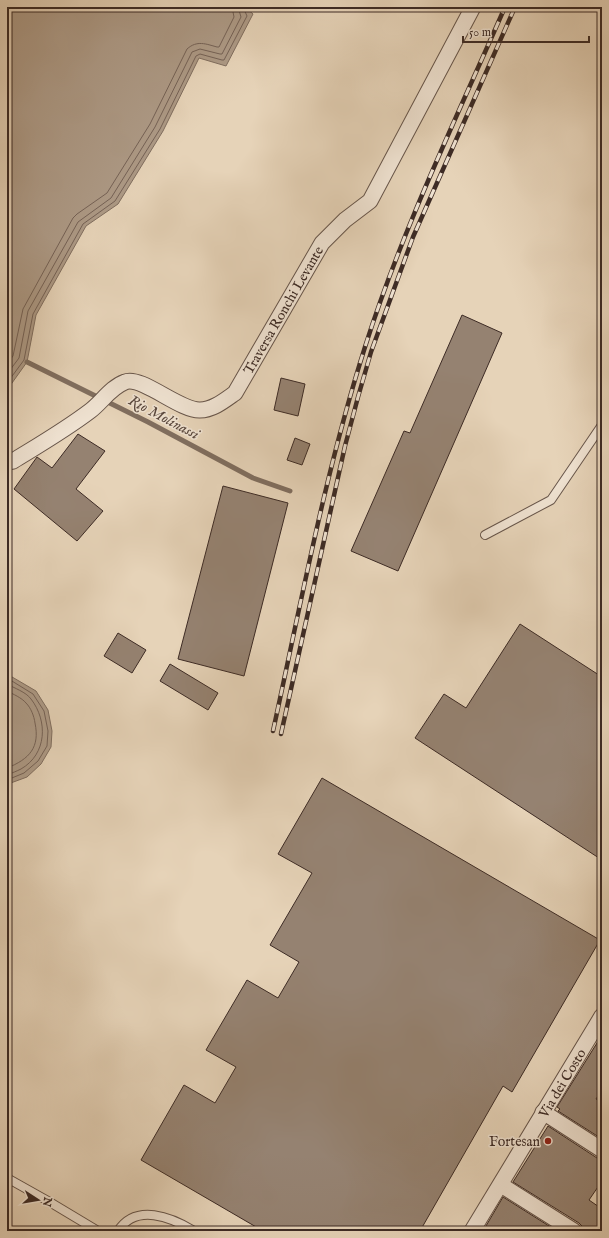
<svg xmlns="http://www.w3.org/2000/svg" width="609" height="1238" viewBox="0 0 609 1238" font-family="'IM FELL English',serif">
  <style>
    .water { fill: #ad9a86; stroke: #806e5f }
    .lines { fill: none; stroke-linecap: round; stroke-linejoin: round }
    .shore { stroke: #756256; stroke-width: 1 }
    .stream { stroke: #806e5f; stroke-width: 5 }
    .building { fill: #958271; stroke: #3d2b25 }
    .service-casing { stroke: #67554a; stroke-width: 10 }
    .minor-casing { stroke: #67554a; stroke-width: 17 }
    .service { stroke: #efe2d1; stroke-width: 8 }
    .minor { stroke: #efe2d1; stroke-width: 15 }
    .rail-casing { stroke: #3d2b25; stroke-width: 4.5 }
    .rail { stroke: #efe2d1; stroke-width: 3; stroke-dasharray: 9; stroke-linecap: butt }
    .service-bridge-casing { stroke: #67554a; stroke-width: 10; stroke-linecap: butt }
    .service-bridge { stroke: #efe2d1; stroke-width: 8 }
    .poi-dot { fill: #8f2418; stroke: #efe2d1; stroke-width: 1.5 }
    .labels { text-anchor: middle; stroke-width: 3; stroke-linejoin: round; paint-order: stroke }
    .street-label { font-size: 14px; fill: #3d2b25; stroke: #efe2d1 }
    .poi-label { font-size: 14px; fill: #3d2b25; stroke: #efe2d1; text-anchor: end }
    .water-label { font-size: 15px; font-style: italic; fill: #59473d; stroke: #efe2d1 }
  </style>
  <rect width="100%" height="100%" fill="#e6d3b8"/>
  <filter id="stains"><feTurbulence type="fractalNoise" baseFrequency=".005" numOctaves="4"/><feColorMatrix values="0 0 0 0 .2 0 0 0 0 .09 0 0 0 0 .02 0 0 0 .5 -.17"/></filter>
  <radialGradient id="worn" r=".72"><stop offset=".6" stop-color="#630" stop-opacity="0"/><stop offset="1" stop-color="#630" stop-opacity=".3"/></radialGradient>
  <!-- water -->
  <g class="water">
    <polygon points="7,7 245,7 253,14 226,66 199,58 163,131 118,204 86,226 36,315 27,362 7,390"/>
    <polygon points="7,674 36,691 48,710 52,731 51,747 41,764 27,777 8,784"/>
  </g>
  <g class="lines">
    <!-- shore -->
    <g class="shore">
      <path d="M 7,364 L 13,356 L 23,309 L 73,218 L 77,214 L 107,193 L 150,124 L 187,49 C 197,40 206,44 217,47 L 219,47 L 234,17 L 232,7"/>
      <polyline points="7,374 19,358 28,311 78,222 111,198 155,127 192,52 200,49 220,54 222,54 241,17 238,7"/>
      <polyline points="7,383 24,360 33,314 83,224 115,201 160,129 196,56 200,54 222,60 224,60 247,16 243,7"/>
      <polyline points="7,678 33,694 44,711 48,731 47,746 38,761 24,773 7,780"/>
      <path d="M 7,684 C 14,688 26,692 31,699 C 48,721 47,754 21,769 C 17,771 12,773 7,775"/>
      <path d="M 7,691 C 13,694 22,698 26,703 C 31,708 34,716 35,723 C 40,747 30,759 7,768"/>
    </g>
    <!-- stream -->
    <polyline class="stream" points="27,362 148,422 253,478 290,491"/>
  </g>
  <!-- building -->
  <g class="building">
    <polygon points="462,315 502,333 398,571 351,551 404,431 410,433"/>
    <polygon points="281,378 305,384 298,416 274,410"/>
    <polygon points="78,434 105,451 76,489 103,511 77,541 14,489 37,457 52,468"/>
    <polygon points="295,438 310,444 302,465 287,460"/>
    <polygon points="223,486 288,503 244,676 178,659"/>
    <polygon points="520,624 602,677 602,860 415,738 444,694 466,708"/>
    <polygon points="118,633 146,650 132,673 104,656"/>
    <polygon points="170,664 218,693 208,710 160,681"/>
    <polygon points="322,778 600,940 512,1092 503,1086 420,1231 263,1231 141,1160 184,1085 215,1103 236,1067 206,1050 247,980 278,998 299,962 270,945 312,873 278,854"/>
    <polygon points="602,1035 602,1090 596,1099 602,1103 602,1139 558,1111 560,1109 557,1107"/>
    <polygon points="548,1126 597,1158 602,1159 602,1181 589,1200 602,1209 602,1231 583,1231 582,1226 579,1223 513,1182"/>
    <polygon points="503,1197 557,1231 483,1231"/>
  </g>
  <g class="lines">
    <defs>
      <g id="service">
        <polyline points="485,535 551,500 602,425"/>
        <polyline points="7,1178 48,1201"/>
        <path d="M 118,1231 C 136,1203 171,1217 194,1231"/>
      </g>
      <g id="minor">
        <path d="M 7,462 L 13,461 C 39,445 65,430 90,411 C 101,403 111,387 125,382 C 141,375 180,411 200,410 C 213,410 225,400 235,393 L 322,243 L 345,220 L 370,201 L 473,7"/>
        <polyline points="543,1112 602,1150"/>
        <polyline points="501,1185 574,1231"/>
        <polyline points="472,1231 602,1016"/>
      </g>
    </defs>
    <!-- service casing -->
    <use href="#service" class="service-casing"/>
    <!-- minor casing -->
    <use href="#minor" class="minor-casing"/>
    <!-- service -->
    <use href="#service" class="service"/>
    <!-- minor -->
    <use href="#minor" class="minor"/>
    <defs>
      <g id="rail">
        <path d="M 273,731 C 301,603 325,473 365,347 C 402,230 456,119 505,7"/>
        <polyline points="281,734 345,446 358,397 371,352 413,237 515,7"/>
      </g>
    </defs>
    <!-- rail casing -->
    <use href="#rail" class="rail-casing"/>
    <!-- rail -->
    <use href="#rail" class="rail"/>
    <defs>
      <polyline id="service-bridge" points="48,1201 98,1231"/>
    </defs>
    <!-- service-bridge casing -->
    <use href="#service-bridge" class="service-bridge-casing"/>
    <!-- service-bridge -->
    <use href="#service-bridge" class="service-bridge"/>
  </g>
  <!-- markers -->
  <circle class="poi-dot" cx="548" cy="1141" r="4"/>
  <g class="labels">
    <!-- street labels -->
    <g class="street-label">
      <text transform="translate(283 310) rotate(-60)" y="5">Traversa Ronchi Levante</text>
      <text transform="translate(562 1083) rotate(-59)" y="5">Via dei Costo</text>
    </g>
    <!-- poi labels -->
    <g class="poi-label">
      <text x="540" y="1146">Fortesan</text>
    </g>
    <!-- water labels -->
    <g class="water-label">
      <text transform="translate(164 417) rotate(28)" y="5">Rio Molinassi</text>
    </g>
  </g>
  <!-- margin -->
  <rect width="609" height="1238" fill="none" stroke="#e6d3b8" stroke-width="24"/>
  <rect x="8" y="8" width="593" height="1222" fill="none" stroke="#3d2b25" stroke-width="2"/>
  <rect x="12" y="12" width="585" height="1214" fill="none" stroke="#3d2b25"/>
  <!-- north arrow -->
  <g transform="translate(38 1200) rotate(102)" stroke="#efe2d1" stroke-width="3" paint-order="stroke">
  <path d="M0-3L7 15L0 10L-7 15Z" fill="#3d2b25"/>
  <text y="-6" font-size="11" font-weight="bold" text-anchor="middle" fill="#3d2b25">N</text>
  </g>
  <!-- scale -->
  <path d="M463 36v6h126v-6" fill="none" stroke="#3d2b25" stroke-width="2"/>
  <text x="469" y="36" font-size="12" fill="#3d2b25" stroke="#efe2d1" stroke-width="3" paint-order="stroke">50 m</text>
  <rect width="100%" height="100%" filter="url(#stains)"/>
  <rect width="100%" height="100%" fill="url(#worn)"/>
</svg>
